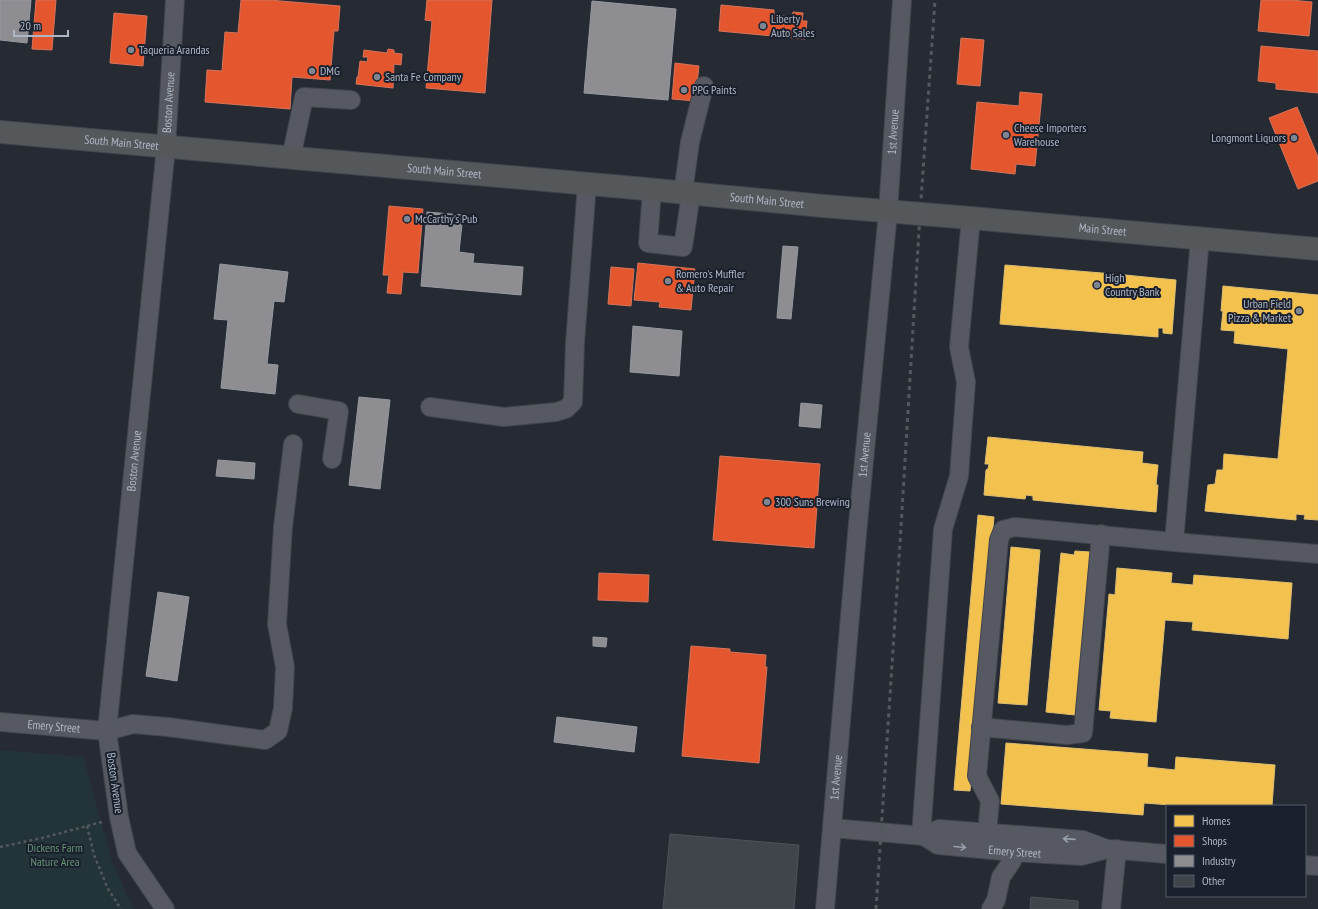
<svg xmlns="http://www.w3.org/2000/svg" width="1318" height="909" viewBox="0 0 1318 909" font-family="'PT Sans Narrow',sans-serif">
  <style>
    .green { fill: #233438 }
    .homes { fill: #f2c14e; stroke: #debe72 }
    .shops { fill: #e4572e; stroke: #d4745b }
    .industry { fill: #8d8d92; stroke: #9799a1 }
    .building { fill: #40444b; stroke: #4d525b }
    .lines { fill: none; stroke-linecap: round; stroke-linejoin: round }
    .minor-casing { stroke: #42454b; stroke-width: 20 }
    .highway-casing { stroke: #42464f; stroke-width: 24 }
    .path { stroke: #53585e; stroke-width: 2.5; stroke-dasharray: 3 3; stroke-linecap: butt }
    .minor { stroke: #565961; stroke-width: 18 }
    .highway { stroke: #55585b; stroke-width: 22 }
    .rail { stroke: #54585e; stroke-width: 3; stroke-dasharray: 4 4; stroke-linecap: butt }
    .oneway { stroke: #989fac }
    .poi-dot { fill: #7e8592; stroke: #1a202d; stroke-width: 1.5 }
    .labels { text-anchor: middle; stroke-width: 4; stroke-linejoin: round; paint-order: stroke }
    .poi-label { font-size: 12px; fill: #aeb6c5; stroke: #1a202d; text-anchor: start }
    .street-label { font-size: 12px; fill: #aeb6c5; stroke: #1a202d }
    .park-label { font-size: 12px; fill: #669574; stroke: #1a202d }
  </style>
  <rect width="100%" height="100%" fill="#262a33"/>
  <!-- green -->
  <polygon class="green" points="0,750 83,757 112,861 131,905 135,909 0,909"/>
  <!-- homes -->
  <g class="homes">
    <polygon points="1005,265 1114,274 1113,279 1125,280 1125,275 1176,280 1172,334 1163,333 1163,328 1158,328 1158,337 1000,324"/>
    <polygon points="1223,286 1318,295 1318,520 1304,519 1305,515 1296,514 1296,520 1205,511 1208,485 1215,484 1217,470 1223,470 1224,454 1278,459 1288,349 1234,343 1235,331 1221,330 1223,311 1221,311"/>
    <polygon points="988,437 1143,452 1142,463 1158,465 1156,485 1158,485 1156,512 1033,500 1033,496 1026,495 1025,499 984,495 986,470 988,469 989,464 985,464"/>
    <polygon points="978,515 994,517 970,791 954,790"/>
    <polygon points="1011,547 1040,550 1027,705 998,703"/>
    <polygon points="1075,551 1090,552 1075,715 1046,712 1061,553 1074,555"/>
    <polygon points="1117,568 1172,573 1171,583 1193,585 1194,575 1292,583 1288,639 1192,630 1193,622 1165,620 1156,722 1110,718 1111,711 1099,710 1109,594 1115,595"/>
    <polygon points="1006,743 1148,754 1147,767 1175,770 1176,757 1275,765 1272,806 1171,806 1171,805 1144,803 1143,815 1001,804"/>
  </g>
  <!-- shops -->
  <g class="shops">
    <polygon points="36,0 56,0 52,50 32,49"/>
    <polygon points="241,0 269,0 340,6 338,31 334,31 330,80 292,77 290,109 205,102 207,70 222,71 225,32 238,33"/>
    <polygon points="427,0 492,0 485,93 426,88 432,21 425,20"/>
    <polygon points="1261,0 1291,0 1312,2 1309,36 1258,31"/>
    <polygon points="721,5 774,10 774,15 792,17 793,12 803,13 802,21 807,21 805,39 719,31"/>
    <polygon points="114,13 147,16 143,66 110,63"/>
    <polygon points="961,38 984,40 980,86 957,84"/>
    <polygon points="1261,46 1318,51 1318,93 1276,89 1276,83 1258,81"/>
    <polygon points="388,49 394,50 394,53 402,54 401,65 394,64 393,88 356,84 357,77 358,77 360,61 367,62 368,57 363,57 364,50 387,53"/>
    <polygon points="675,63 699,66 695,101 672,99"/>
    <polygon points="1020,92 1042,94 1035,166 1016,164 1015,174 971,169 977,102 1019,106"/>
    <polygon points="1297,107 1318,157 1318,181 1298,189 1269,118"/>
    <polygon points="389,206 423,209 418,273 403,272 401,294 387,293 389,275 383,275"/>
    <polygon points="638,263 695,269 691,310 659,307 660,302 634,300"/>
    <polygon points="611,267 634,269 631,306 608,304"/>
    <polygon points="720,456 820,464 814,548 713,540"/>
    <polygon points="599,573 649,575 648,602 598,600"/>
    <polygon points="691,646 730,649 730,652 766,655 765,667 767,667 759,763 682,756"/>
  </g>
  <!-- industry -->
  <g class="industry">
    <polygon points="0,0 31,0 27,43 0,40"/>
    <polygon points="592,1 676,9 668,100 584,93"/>
    <polygon points="427,212 463,215 459,252 474,254 473,263 523,267 521,295 421,286"/>
    <polygon points="783,246 798,247 791,319 777,318"/>
    <polygon points="220,264 288,272 284,302 274,301 267,364 278,365 275,394 221,388 228,320 214,319"/>
    <polygon points="633,326 682,331 679,376 630,372"/>
    <polygon points="359,397 390,400 380,489 349,485"/>
    <polygon points="801,403 822,405 820,428 799,426"/>
    <polygon points="218,460 255,463 254,479 216,476"/>
    <polygon points="158,592 189,597 177,681 146,676"/>
    <polygon points="593,637 607,638 606,647 593,646"/>
    <polygon points="557,717 637,727 634,752 554,742"/>
  </g>
  <!-- building -->
  <g class="building">
    <polygon points="670,834 799,845 794,909 663,909"/>
    <polygon points="1031,897 1078,901 1078,909 1030,909"/>
  </g>
  <g class="lines">
    <defs>
      <g id="minor">
        <polyline points="291,158 304,97 351,100"/>
        <polyline points="652,190 648,243 683,247 691,194"/>
        <polyline points="683,193 690,142 704,86"/>
        <polyline points="298,404 339,411 332,459"/>
        <polyline points="430,407 504,417 556,412 566,409 573,402 575,343 587,184"/>
        <polyline points="1174,542 1200,238"/>
        <path id="s1" d="M 0,722 L 107,731 L 133,724 L 168,727 L 265,740 L 278,731 L 283,708 L 285,667 L 277,624 L 283,527 L 293,444"/>
        <polyline points="981,727 1067,735 1083,733 1101,534"/>
        <path id="s2" d="M 832,828 L 924,836 L 938,845 L 1013,852 L 1081,856 L 1107,849"/>
        <polyline points="987,833 990,801 977,776 999,540 1003,530 1015,527 1174,542 1318,554"/>
        <polyline points="921,836 943,529 959,476 966,382 959,347 971,218"/>
        <polyline points="924,836 939,829 1083,840 1107,849 1167,854"/>
        <polyline points="1305,865 1318,866"/>
        <path id="s3" d="M 165,909 L 127,853 L 119,817 L 107,731 L 166,147 L 175,0"/>
        <path id="s4" d="M 825,909 L 857,534 L 888,212 L 902,0"/>
        <polyline points="991,909 996,900 1001,877 1012,861 1013,852"/>
        <polyline points="1111,909 1117,849"/>
      </g>
      <g id="highway">
        <path id="s5" d="M 0,132 L 635,188 L 823,206 L 971,218 L 1318,249"/>
      </g>
    </defs>
    <!-- minor casing -->
    <use href="#minor" class="minor-casing"/>
    <!-- highway casing -->
    <use href="#highway" class="highway-casing"/>
    <!-- path -->
    <g class="path">
      <polyline points="87,826 94,855 108,889 121,909"/>
      <polyline points="0,847 42,838 102,822"/>
    </g>
    <!-- minor -->
    <use href="#minor" class="minor"/>
    <!-- highway -->
    <use href="#highway" class="highway"/>
    <!-- rail -->
    <polyline class="rail" points="876,909 900,543 920,214 935,0"/>
  </g>
  <!-- one-way arrows -->
  <defs><path id="oneway-shaft" d="M-6 0H5M1.5-3L5.5 0L1.5 3" fill="none" stroke-width="1.6" stroke-linecap="round" stroke-linejoin="round"/></defs>
  <g class="oneway">
    <use href="#oneway-shaft" transform="translate(1069 839) rotate(-176)"/>
    <use href="#oneway-shaft" transform="translate(960 847) rotate(5)"/>
  </g>
  <!-- markers -->
  <g class="poi-dot">
    <circle cx="763" cy="26" r="4"/>
    <circle cx="131" cy="50" r="4"/>
    <circle cx="312" cy="71" r="4"/>
    <circle cx="377" cy="77" r="4"/>
    <circle cx="684" cy="90" r="4"/>
    <circle cx="1006" cy="135" r="4"/>
    <circle cx="1294" cy="138" r="4"/>
    <circle cx="407" cy="219" r="4"/>
    <circle cx="668" cy="281" r="4"/>
    <circle cx="1097" cy="285" r="4"/>
    <circle cx="1299" cy="311" r="4"/>
    <circle cx="767" cy="502" r="4"/>
  </g>
  <g class="labels">
    <!-- poi labels -->
    <g class="poi-label">
      <text x="771" y="23">Liberty<tspan x="771" dy="14">Auto Sales</tspan></text>
      <text x="139" y="54">Taqueria Arandas</text>
      <text x="320" y="75">DMG</text>
      <text x="385" y="81">Santa Fe Company</text>
      <text x="692" y="94">PPG Paints</text>
      <text x="1014" y="132">Cheese Importers<tspan x="1014" dy="14">Warehouse</tspan></text>
      <text x="1286" y="142" text-anchor="end">Longmont Liquors</text>
      <text x="415" y="223">McCarthy's Pub</text>
      <text x="676" y="278">Romero's Muffler<tspan x="676" dy="14">&amp; Auto Repair</tspan></text>
      <text x="1105" y="282">High<tspan x="1105" dy="14">Country Bank</tspan></text>
      <text x="1291" y="308" text-anchor="end">Urban Field<tspan x="1291" dy="14">Pizza &amp; Market</tspan></text>
      <text x="775" y="506">300 Suns Brewing</text>
    </g>
    <!-- street labels -->
    <g class="street-label">
      <text dy="4" stroke="none"><textPath href="#s3" startOffset="823">Boston Avenue</textPath></text>
      <text dy="4" stroke="none"><textPath href="#s4" startOffset="780">1st Avenue</textPath></text>
      <text dy="4" stroke="none"><textPath href="#s5" startOffset="122">South Main Street</textPath></text>
      <text dy="4" stroke="none"><textPath href="#s5" startOffset="446">South Main Street</textPath></text>
      <text dy="4" stroke="none"><textPath href="#s5" startOffset="770">South Main Street</textPath></text>
      <text dy="4" stroke="none"><textPath href="#s5" startOffset="1107">Main Street</textPath></text>
      <text dy="4" stroke="none"><textPath href="#s4" startOffset="456">1st Avenue</textPath></text>
      <text dy="4" stroke="none"><textPath href="#s3" startOffset="463">Boston Avenue</textPath></text>
      <text dy="4" stroke="none"><textPath href="#s1" startOffset="54">Emery Street</textPath></text>
      <text dy="4" stroke="none"><textPath href="#s4" startOffset="132">1st Avenue</textPath></text>
      <text transform="translate(115 783) rotate(82)" y="4">Boston Avenue</text>
      <text dy="4" stroke="none"><textPath href="#s2" startOffset="186">Emery Street</textPath></text>
    </g>
    <!-- park labels -->
    <g class="park-label">
      <text x="55" y="852">Dickens Farm<tspan x="55" dy="14">Nature Area</tspan></text>
    </g>
  </g>
  <!-- legend -->
  <rect x="1166" y="805" width="140" height="92" fill="#1a202d" stroke="#555c6a"/>
  <rect x="1174" y="815" width="20" height="12" fill="#f2c14e" stroke="#555c6a"/>
  <text x="1202" y="825" font-size="12" fill="#aeb6c5">Homes</text>
  <rect x="1174" y="835" width="20" height="12" fill="#e4572e" stroke="#555c6a"/>
  <text x="1202" y="845" font-size="12" fill="#aeb6c5">Shops</text>
  <rect x="1174" y="855" width="20" height="12" fill="#8d8d92" stroke="#555c6a"/>
  <text x="1202" y="865" font-size="12" fill="#aeb6c5">Industry</text>
  <rect x="1174" y="875" width="20" height="12" fill="#40444b" stroke="#555c6a"/>
  <text x="1202" y="885" font-size="12" fill="#aeb6c5">Other</text>
  <!-- scale -->
  <path d="M14 30v6h54v-6" fill="none" stroke="#aeb6c5" stroke-width="2"/>
  <text x="20" y="30" font-size="12" fill="#aeb6c5" stroke="#1a202d" stroke-width="3" paint-order="stroke">20 m</text>
</svg>
